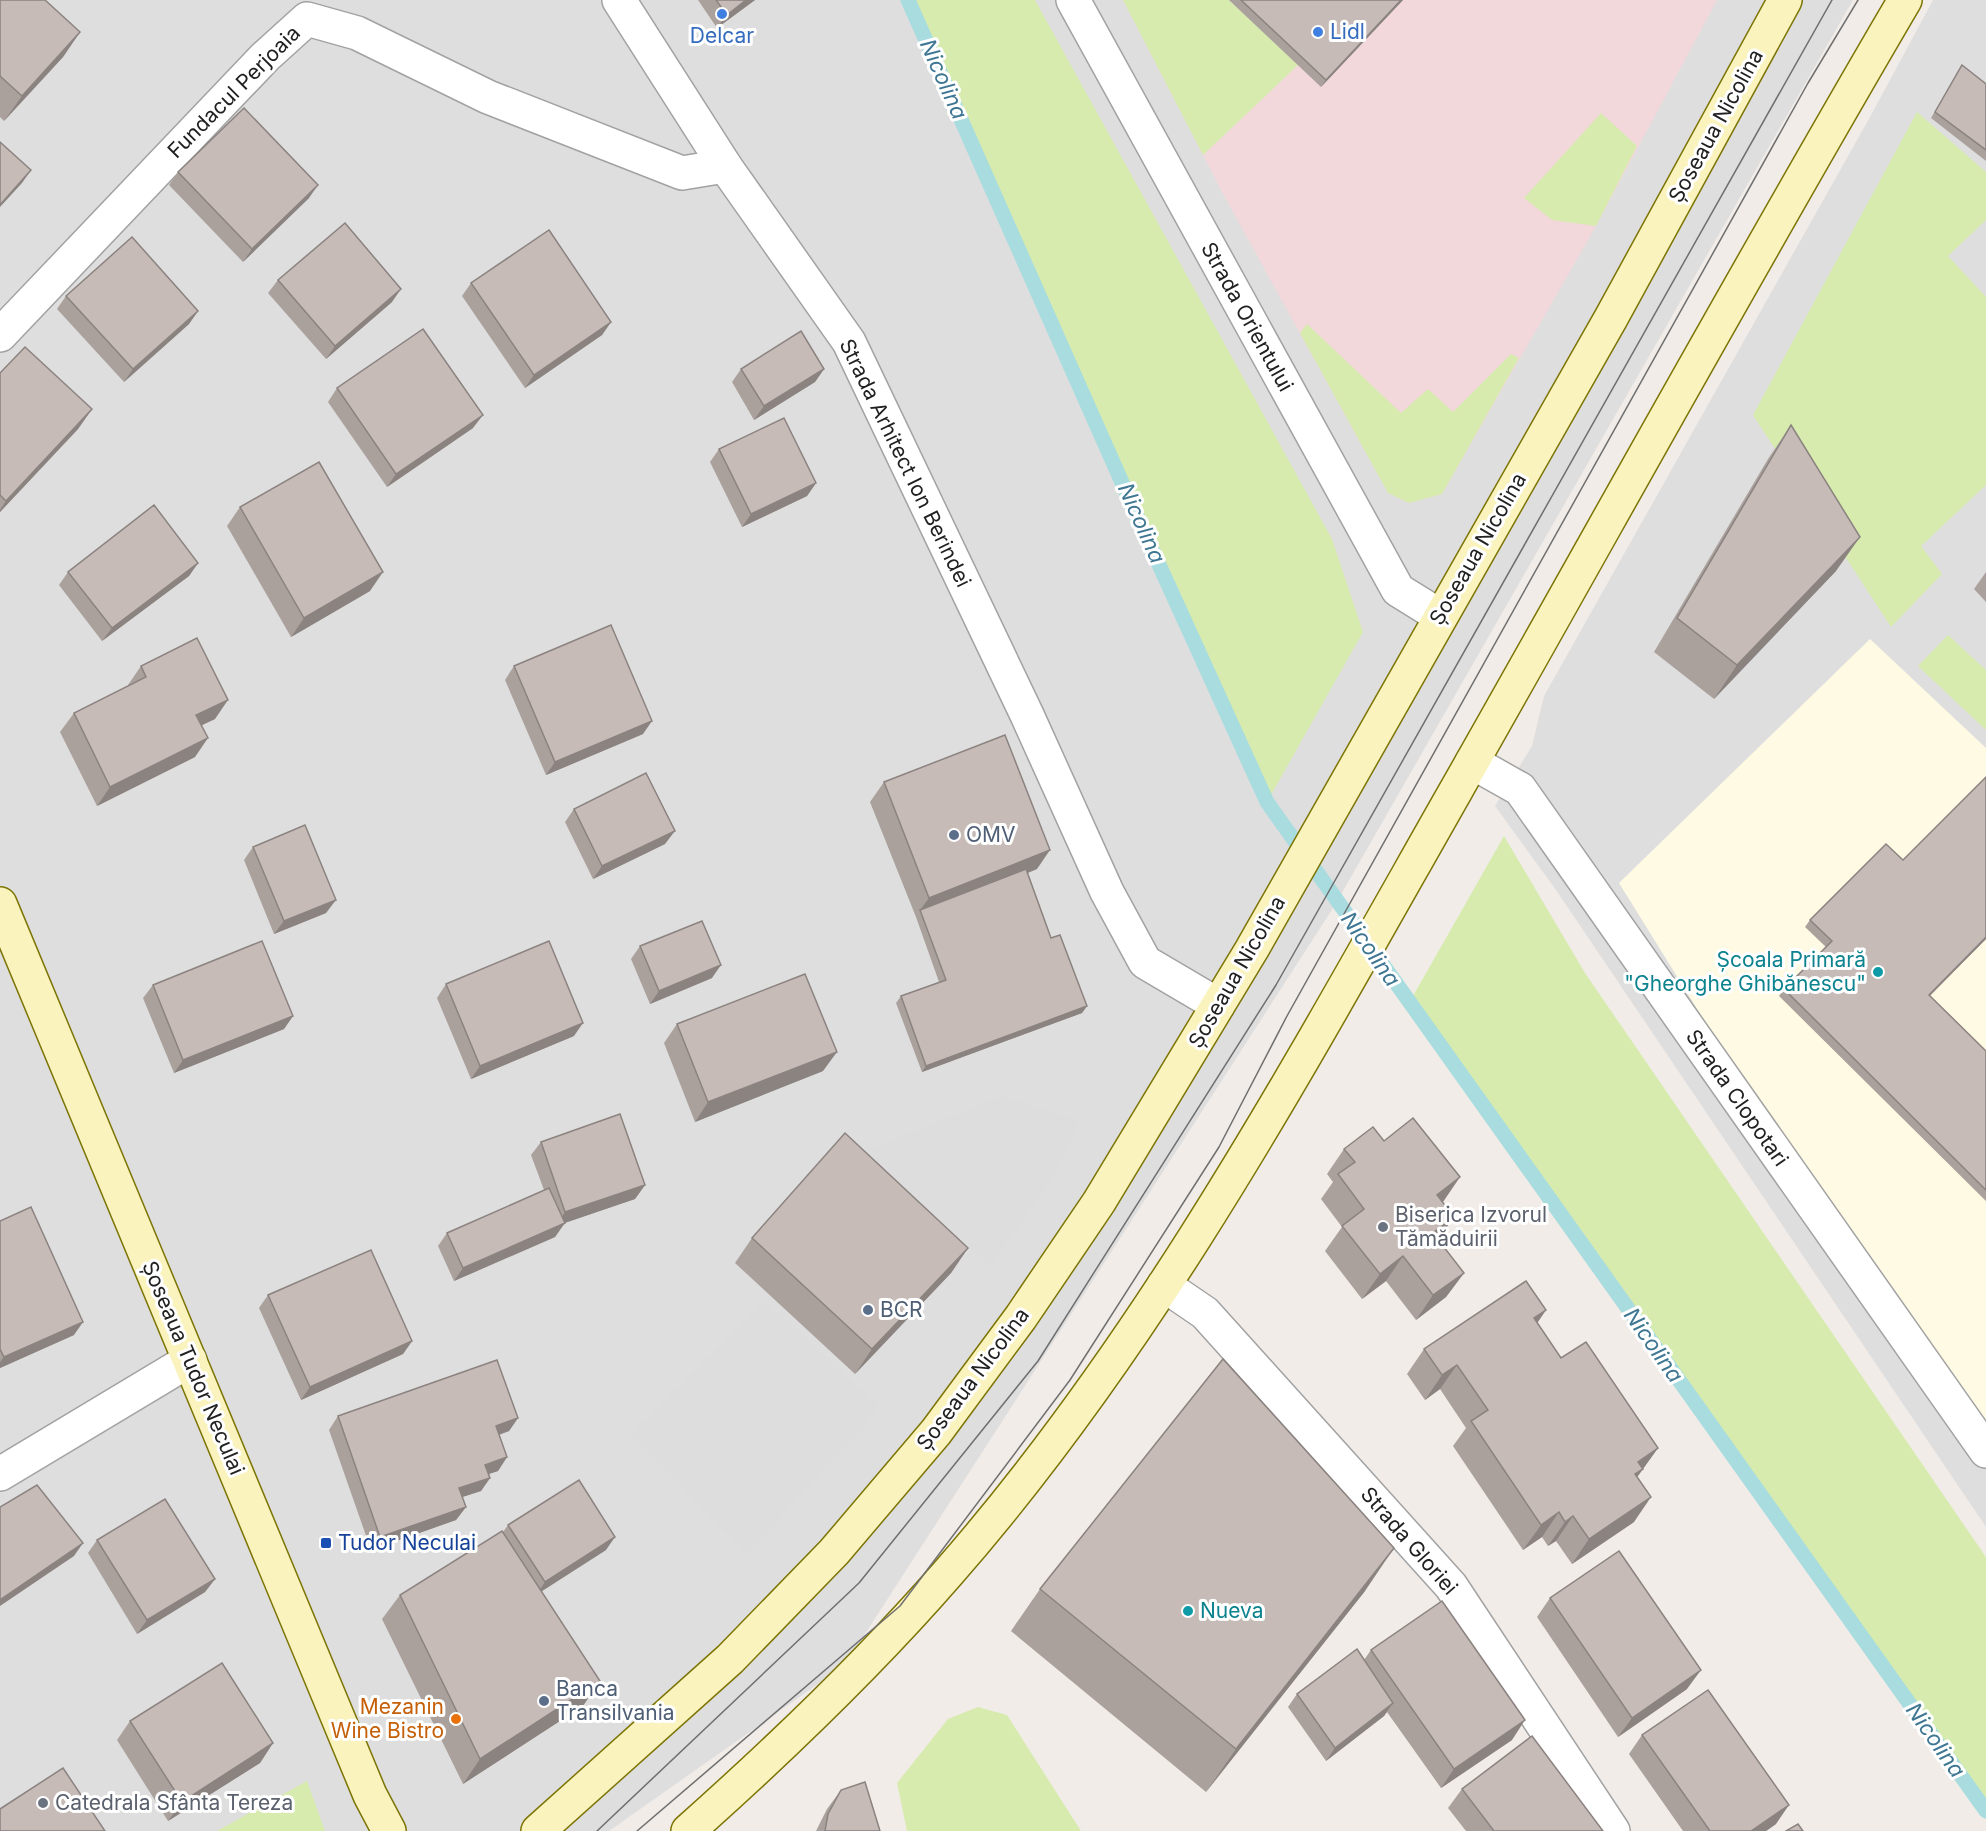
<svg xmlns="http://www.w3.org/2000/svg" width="1986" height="1831" viewBox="0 0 1986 1831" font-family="Inter,sans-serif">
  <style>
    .residential { fill: #dfdede }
    .commercial { fill: #f2d7db }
    .education { fill: #fffae3 }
    .grass { fill: #d7ebae }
    .parking { fill: #ddd }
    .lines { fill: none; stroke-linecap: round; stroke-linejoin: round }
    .stream { stroke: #a8dcdf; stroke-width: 15 }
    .street-casing { stroke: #a2a2a2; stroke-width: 36 }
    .secondary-casing { stroke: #7c7404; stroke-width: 36 }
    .street { stroke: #fff; stroke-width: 33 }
    .secondary { stroke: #faf3bd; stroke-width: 33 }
    .tram { stroke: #6f6f6f; stroke-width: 1.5 }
    .wall { fill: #aaa19d }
    .shaded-wall { fill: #8b8380 }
    .building { fill: #c6bbb7; stroke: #8b8380; stroke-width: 1.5 }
    .shop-dot { fill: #3f7fe0; stroke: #fff; stroke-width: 2 }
    .service-dot { fill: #5c6f8a; stroke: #fff; stroke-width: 2 }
    .culture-dot { fill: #0f9aa8; stroke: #fff; stroke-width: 2 }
    .worship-dot { fill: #6b7280; stroke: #fff; stroke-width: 2 }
    .transit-dot { fill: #1a4fb4; stroke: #fff; stroke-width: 2 }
    .food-dot { fill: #e8710a; stroke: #fff; stroke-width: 2 }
    .labels { text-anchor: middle; stroke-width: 6; stroke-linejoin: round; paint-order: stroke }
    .shop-label { font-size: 21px; fill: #366cbe; stroke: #fff; text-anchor: start }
    .street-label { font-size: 21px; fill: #212121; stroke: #fff }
    .service-label { font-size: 21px; fill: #4e5e75; stroke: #fff; text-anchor: start }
    .culture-label { font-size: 21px; fill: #0d838f; stroke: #fff; text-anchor: end }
    .worship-label { font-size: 21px; fill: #5b616d; stroke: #fff; text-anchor: start }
    .transit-label { font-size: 21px; fill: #164399; stroke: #fff; text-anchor: start }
    .food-label { font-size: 21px; fill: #c56008; stroke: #fff; text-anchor: end }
    .water-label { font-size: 22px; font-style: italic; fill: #3f7793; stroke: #fff }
  </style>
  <rect width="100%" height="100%" fill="#f1ece8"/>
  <!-- residential -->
  <g class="residential">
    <polygon points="0,0 1853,0 1335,905 845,1665 609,1831 0,1831"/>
    <polygon points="1933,0 1986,0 1986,1527 1556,890 1495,806 1532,746 1544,696 1870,117"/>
  </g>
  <!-- commercial -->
  <polygon class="commercial" points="1123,0 1717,0 1596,226 1442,494 1409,503 1388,493 1221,190"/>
  <!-- education -->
  <polygon class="education" points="1870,639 1986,748 1986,1426 1719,1044 1619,883"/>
  <!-- grass -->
  <g class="grass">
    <polygon points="908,0 1035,0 1332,539 1363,632 1267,802 1136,514"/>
    <polygon points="1123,0 1229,0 1298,65 1203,155"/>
    <polygon points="1917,112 1986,172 1986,220 1948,256 1986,297 1986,485 1921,546 1942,574 1891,627 1753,415"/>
    <polygon points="1601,113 1637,146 1596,226 1552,220 1524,198"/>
    <polygon points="1307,324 1401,413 1428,389 1453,412 1511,354 1519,358 1442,494 1409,503 1388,493 1300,333"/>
    <polygon points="1948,635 1986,670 1986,730 1918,666"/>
    <polygon points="1504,836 1585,973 1986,1557 1986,1811 1409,1003"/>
    <polygon points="978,1707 1007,1715 1081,1831 907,1831 897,1783 948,1719"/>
    <polygon points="307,1781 325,1831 217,1831"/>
  </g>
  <!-- parking -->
  <g class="parking">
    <polygon points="1002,1096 1079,1121 1059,1169 990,1267 862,1152"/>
    <polygon points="765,1301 881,1407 746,1555 630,1433"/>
  </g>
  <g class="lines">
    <!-- stream -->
    <polyline class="stream" points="908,0 1136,514 1267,802 1986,1811"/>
    <defs>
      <g id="street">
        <polyline points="619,0 725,166 849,342 1027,715 1107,892 1145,962 1218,1005"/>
        <polyline points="1073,0 1398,590 1440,616"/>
        <polyline points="0,335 265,57 307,19 357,33 488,97 682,173 725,166"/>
        <polyline points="1472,762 1520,789 1986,1451"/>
        <polyline points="1164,1285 1205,1313 1451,1586 1613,1831"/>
        <polyline points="0,1474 190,1360"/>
      </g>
      <g id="secondary">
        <polyline points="0,904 370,1795 389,1831"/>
        <polyline points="538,1831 730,1659 834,1552 936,1432 1021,1317 1099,1202 1252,949 1611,318 1785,0"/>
        <path d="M 688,1831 C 779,1750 868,1665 948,1573 C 1153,1339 1302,1061 1455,792 C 1605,528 1751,262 1905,0"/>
      </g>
    </defs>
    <!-- street casing -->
    <use href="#street" class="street-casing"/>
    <!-- secondary casing -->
    <use href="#secondary" class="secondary-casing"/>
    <!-- street -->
    <use href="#street" class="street"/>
    <!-- secondary -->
    <use href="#secondary" class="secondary"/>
    <!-- tram -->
    <g class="tram">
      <polyline points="597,1831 859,1583 1038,1361 1276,985 1832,0"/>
      <polyline points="637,1831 900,1606 1070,1380 1219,1147 1287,1016 1808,83 1858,0"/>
    </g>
  </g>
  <!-- wall -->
  <g class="wall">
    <polygon points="0,0 80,32 63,57 4,121 0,117"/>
    <polygon points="698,0 755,0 717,28"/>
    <polygon points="1229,0 1403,0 1321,87"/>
    <polygon points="1962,65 1986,84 1986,161 1931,118"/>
    <polygon points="178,172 309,198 243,262 169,185"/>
    <polygon points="278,280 392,302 326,359 268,293"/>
    <polygon points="471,283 611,322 602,335 525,388 462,296"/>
    <polygon points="66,296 198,311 189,324 124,382 57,309"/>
    <polygon points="741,369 824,369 815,382 754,420 732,382"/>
    <polygon points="0,373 92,409 78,429 0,512"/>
    <polygon points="337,388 473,428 387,487 328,402"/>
    <polygon points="1791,425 1836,571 1714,699 1654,652 1768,459"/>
    <polygon points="719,449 816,483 807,496 742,527 710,462"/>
    <polygon points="240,507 370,591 291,637 227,526"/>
    <polygon points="198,563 189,576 102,641 59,585 68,572"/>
    <polygon points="1986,572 1986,602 1974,589"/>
    <polygon points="141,666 215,719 202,725 195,757 97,806 60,732 74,713 128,686 128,685"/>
    <polygon points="514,666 643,734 546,775 505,680"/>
    <polygon points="884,782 1037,869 1028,873 1051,938 1087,1006 1082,1013 922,1072 896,1003 901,996 939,982 916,917 870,802"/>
    <polygon points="574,809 665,844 593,879 565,822"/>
    <polygon points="253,847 326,913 274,934 244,860"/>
    <polygon points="1810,920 1986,939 1930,996 1986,1051 1986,1201 1779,996 1784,989 1826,947 1805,927"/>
    <polygon points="640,946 712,978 650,1004 631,959"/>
    <polygon points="446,984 574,1036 471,1079 437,998"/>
    <polygon points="153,985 293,1016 284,1029 174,1073 143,998"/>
    <polygon points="677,1024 823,1071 695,1122 664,1043"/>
    <polygon points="1384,1141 1442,1202 1438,1239 1464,1273 1446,1297 1416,1320 1386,1281 1362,1299 1325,1251 1342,1227 1321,1199 1333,1182 1327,1174 1344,1149"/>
    <polygon points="541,1142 645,1185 635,1199 564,1223 555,1237 454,1281 438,1246 447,1233 544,1190 531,1155"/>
    <polygon points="0,1221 74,1335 0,1368"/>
    <polygon points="752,1238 968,1248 951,1273 855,1374 735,1263"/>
    <polygon points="268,1295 412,1341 403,1354 301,1400 259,1308"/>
    <polygon points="1546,1310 1537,1323 1561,1358 1658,1448 1637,1477 1634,1522 1572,1564 1556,1541 1548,1546 1542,1537 1523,1550 1453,1446 1466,1428 1440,1389 1425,1400 1407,1374 1424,1349"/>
    <polygon points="338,1416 518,1418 509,1431 499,1435 507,1457 498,1471 489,1474 490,1478 481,1491 462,1497 466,1507 456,1520 371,1550 329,1430"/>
    <polygon points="508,1525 606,1550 541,1591 583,1706 463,1784 382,1619 400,1595 503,1532"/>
    <polygon points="97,1540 215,1579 205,1592 137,1634 88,1553"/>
    <polygon points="1040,1589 1365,1591 1206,1792 1011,1631"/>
    <polygon points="1550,1598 1687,1689 1618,1737 1537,1617"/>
    <polygon points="1371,1650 1512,1740 1441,1788 1387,1712 1384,1716 1326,1761 1288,1707 1297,1694 1364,1660"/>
    <polygon points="130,1721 273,1743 260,1763 168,1821 117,1740"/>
    <polygon points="1642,1735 1776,1824 1766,1831 1683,1831 1629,1754"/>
    <polygon points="1462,1789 1603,1831 1466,1831 1448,1808"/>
    <polygon points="841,1790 880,1831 816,1831 827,1809"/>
  </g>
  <!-- shaded-wall -->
  <g class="shaded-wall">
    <polygon points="746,0 755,0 717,28 727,15"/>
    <polygon points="1401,0 1403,0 1321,87 1326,80"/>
    <polygon points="80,32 63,57 4,121 22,96"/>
    <polygon points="31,170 22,183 0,207 0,205"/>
    <polygon points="318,185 309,198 243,262 252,249"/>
    <polygon points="401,289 392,302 326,359 335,346"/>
    <polygon points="198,311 189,324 124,382 133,369"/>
    <polygon points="611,322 602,335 525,388 534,375"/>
    <polygon points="824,369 815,382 754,420 764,406"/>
    <polygon points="92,409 78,429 0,512 0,510 6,501"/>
    <polygon points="483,415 473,428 387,487 396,474"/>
    <polygon points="816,483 807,496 742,527 751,514"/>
    <polygon points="1860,537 1836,571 1714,699 1737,665"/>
    <polygon points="198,563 189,576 102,641 112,628"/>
    <polygon points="383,572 370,591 291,637 304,618"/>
    <polygon points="228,700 215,719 183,734 196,715"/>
    <polygon points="652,721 643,734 546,775 555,762"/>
    <polygon points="208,738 195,757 97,806 110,787"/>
    <polygon points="675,831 665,844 593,879 602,866"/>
    <polygon points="1050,850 1037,869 922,914 920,910 929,898"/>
    <polygon points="336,900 326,913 274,934 284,921"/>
    <polygon points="1986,937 1986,939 1924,1001 1929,995"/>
    <polygon points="721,965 712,978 650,1004 659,991"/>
    <polygon points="1087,1006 1082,1013 922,1072 926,1066"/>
    <polygon points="293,1016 284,1029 174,1073 183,1060"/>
    <polygon points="583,1023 574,1036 471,1079 480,1066"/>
    <polygon points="837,1052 823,1071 695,1122 708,1102"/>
    <polygon points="1460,1177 1443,1202 1437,1195"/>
    <polygon points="645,1185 635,1199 556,1226 565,1212"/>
    <polygon points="1454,1217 1437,1241 1433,1233"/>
    <polygon points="565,1223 555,1237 454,1281 463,1268"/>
    <polygon points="968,1248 951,1273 855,1374 872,1349"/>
    <polygon points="1403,1256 1386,1281 1362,1299 1380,1274"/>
    <polygon points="1464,1273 1446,1297 1416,1320 1433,1295"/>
    <polygon points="1546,1310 1529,1335 1534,1318"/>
    <polygon points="83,1322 74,1335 0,1368 0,1362 4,1357"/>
    <polygon points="412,1341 403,1354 301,1400 310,1387"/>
    <polygon points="1457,1365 1440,1389 1425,1400 1442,1375"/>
    <polygon points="518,1418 509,1431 486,1439 496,1426"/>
    <polygon points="1658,1448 1625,1494 1638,1462"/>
    <polygon points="507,1457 498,1471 476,1478 485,1465"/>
    <polygon points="490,1478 481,1491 450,1501 459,1488"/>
    <polygon points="1651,1497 1634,1522 1572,1564 1589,1539"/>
    <polygon points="466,1507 456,1520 371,1550 380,1537"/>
    <polygon points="1559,1512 1542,1537 1523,1550 1541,1525"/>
    <polygon points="1573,1516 1556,1541 1548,1546 1565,1522"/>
    <polygon points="615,1537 606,1550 536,1595 545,1582"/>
    <polygon points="83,1543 74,1556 0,1606 0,1600"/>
    <polygon points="1394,1548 1365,1591 1206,1792 1236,1749"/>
    <polygon points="215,1579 205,1592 137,1634 147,1620"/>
    <polygon points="1701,1670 1687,1689 1618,1737 1632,1718"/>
    <polygon points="600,1681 583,1706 463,1784 480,1759"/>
    <polygon points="1393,1703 1384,1716 1326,1761 1335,1748"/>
    <polygon points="1525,1720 1512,1740 1441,1788 1454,1769"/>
    <polygon points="273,1743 260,1763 168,1821 182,1802"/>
    <polygon points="1789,1805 1776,1824 1766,1831 1751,1831"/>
  </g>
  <!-- building -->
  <g class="building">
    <polygon points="0,0 45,0 80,32 22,96 0,76"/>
    <polygon points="716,0 746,0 727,15"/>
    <polygon points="1241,0 1401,0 1326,80"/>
    <polygon points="1962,65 1986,84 1986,150 1935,112"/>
    <polygon points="244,108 318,185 252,249 178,172"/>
    <polygon points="0,142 31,170 0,205"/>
    <polygon points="345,223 401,289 335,346 278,280"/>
    <polygon points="549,230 611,322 534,375 471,283"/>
    <polygon points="132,237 198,311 133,369 66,296"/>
    <polygon points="423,329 483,415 396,474 337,388"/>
    <polygon points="801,331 824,369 764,406 741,369"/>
    <polygon points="25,347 92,409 6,501 0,495 0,373"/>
    <polygon points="784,418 816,483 751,514 719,449"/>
    <polygon points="1791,425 1860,537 1737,665 1677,618"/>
    <polygon points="319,462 383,572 304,618 240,507"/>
    <polygon points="154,505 198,563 112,628 68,572"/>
    <polygon points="611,625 652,721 555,762 514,666"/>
    <polygon points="197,638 228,700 196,715 208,738 110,787 74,713 146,677 141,666"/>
    <polygon points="1005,735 1050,850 929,898 884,782"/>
    <polygon points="646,773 675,831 602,866 574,809"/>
    <polygon points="1986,777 1986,937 1929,995 1986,1051 1986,1190 1784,989 1832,941 1810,920 1886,844 1903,860"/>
    <polygon points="305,825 336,900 284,921 253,847"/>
    <polygon points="1026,869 1051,938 1060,935 1087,1006 926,1066 901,996 946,980 920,910"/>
    <polygon points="702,921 721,965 659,991 640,946"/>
    <polygon points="262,941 293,1016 183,1060 153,985"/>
    <polygon points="549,941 583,1023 480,1066 446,984"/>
    <polygon points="805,974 837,1052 708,1102 677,1024"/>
    <polygon points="620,1114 645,1185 565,1212 541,1142"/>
    <polygon points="1413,1118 1460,1177 1437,1195 1454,1217 1433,1233 1464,1273 1433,1295 1403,1256 1380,1274 1342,1226 1364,1209 1338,1174 1355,1162 1344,1149 1373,1127 1384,1141"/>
    <polygon points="845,1133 968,1248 872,1349 752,1238"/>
    <polygon points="549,1188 565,1223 463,1268 447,1233"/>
    <polygon points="31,1207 83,1322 4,1357 0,1349 0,1221"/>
    <polygon points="371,1250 412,1341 310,1387 268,1295"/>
    <polygon points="1526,1281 1546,1310 1534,1318 1561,1358 1586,1342 1658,1448 1638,1462 1643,1469 1635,1474 1651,1497 1589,1539 1573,1516 1565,1522 1559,1512 1541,1525 1471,1421 1488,1410 1457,1365 1442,1375 1424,1349"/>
    <polygon points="1223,1359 1394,1548 1236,1749 1040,1589"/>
    <polygon points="497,1360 518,1418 496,1426 507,1457 485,1465 490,1478 459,1488 466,1507 380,1537 338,1416"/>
    <polygon points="579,1480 615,1537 545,1582 508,1525"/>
    <polygon points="37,1485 83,1543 0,1600 0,1507"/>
    <polygon points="165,1499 215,1579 147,1620 97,1540"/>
    <polygon points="502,1531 600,1681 480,1759 400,1595"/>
    <polygon points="1619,1551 1701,1670 1632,1718 1550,1598"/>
    <polygon points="1442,1601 1525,1720 1454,1769 1371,1650"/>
    <polygon points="1357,1649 1393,1703 1335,1748 1297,1694"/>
    <polygon points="222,1663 273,1743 182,1802 130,1721"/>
    <polygon points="1708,1690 1789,1805 1751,1831 1710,1831 1642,1735"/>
    <polygon points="1532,1736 1603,1831 1494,1831 1462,1789"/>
    <polygon points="63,1768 105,1831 0,1831 0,1809"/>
    <polygon points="865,1782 880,1831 825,1831 828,1814 841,1790"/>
    <polygon points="1798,1824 1803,1831 1786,1831"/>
  </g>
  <!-- markers -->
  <g class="shop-dot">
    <circle cx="722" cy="14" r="6"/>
    <circle cx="1318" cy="32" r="6"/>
  </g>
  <g class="service-dot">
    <circle cx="954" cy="835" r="6"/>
    <circle cx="868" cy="1310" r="6"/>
    <circle cx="544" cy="1701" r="6"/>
  </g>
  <g class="culture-dot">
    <circle cx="1878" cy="972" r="6"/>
    <circle cx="1188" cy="1611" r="6"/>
  </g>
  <g class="worship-dot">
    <circle cx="1383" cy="1227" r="6"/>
    <circle cx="43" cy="1803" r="6"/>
  </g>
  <rect class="transit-dot" x="320" y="1537" width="12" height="12" rx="3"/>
  <circle class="food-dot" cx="456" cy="1719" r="6"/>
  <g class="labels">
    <!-- shop labels -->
    <g class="shop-label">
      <text x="1330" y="39">Lidl</text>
      <text x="722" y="43" text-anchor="middle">Delcar</text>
    </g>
    <!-- street labels -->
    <g class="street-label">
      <text transform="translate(234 92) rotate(-45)" y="7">Fundacul Perjoaia</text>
      <text transform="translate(1716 126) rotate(-61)" y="7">Șoseaua Nicolina</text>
      <text transform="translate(1247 317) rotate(61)" y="7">Strada Orientului</text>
      <text transform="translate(905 463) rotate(64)" y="7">Strada Arhitect Ion Berindei</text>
      <text transform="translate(1478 549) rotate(-60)" y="7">Șoseaua Nicolina</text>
      <text transform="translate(1237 972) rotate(-60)" y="7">Șoseaua Nicolina</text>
      <text transform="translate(1737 1098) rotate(55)" y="7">Strada Clopotari</text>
      <text transform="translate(193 1368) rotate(67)" y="7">Șoseaua Tudor Neculai</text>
      <text transform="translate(973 1379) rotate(-53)" y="7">Șoseaua Nicolina</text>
      <text transform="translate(1409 1541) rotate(49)" y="7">Strada Gloriei</text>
    </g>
    <!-- service labels -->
    <g class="service-label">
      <text x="966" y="842">OMV</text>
      <text x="880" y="1317">BCR</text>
      <text x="556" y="1696">Banca<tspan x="556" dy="24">Transilvania</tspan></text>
    </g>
    <!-- culture labels -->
    <g class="culture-label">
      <text x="1866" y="967">Școala Primară<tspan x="1866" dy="24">"Gheorghe Ghibănescu"</tspan></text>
      <text x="1200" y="1618" text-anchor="start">Nueva</text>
    </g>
    <!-- worship labels -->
    <g class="worship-label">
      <text x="1395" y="1222">Biserica Izvorul<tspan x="1395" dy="24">Tămăduirii</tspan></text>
      <text x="55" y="1810">Catedrala Sfânta Tereza</text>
    </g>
    <!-- transit labels -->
    <g class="transit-label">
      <text x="338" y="1550">Tudor Neculai</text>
    </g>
    <!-- food labels -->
    <g class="food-label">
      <text x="444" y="1714">Mezanin<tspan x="444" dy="24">Wine Bistro</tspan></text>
    </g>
    <!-- water labels -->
    <g class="water-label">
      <text transform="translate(944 79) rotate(66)" y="8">Nicolina</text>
      <text transform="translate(1142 523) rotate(66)" y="8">Nicolina</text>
      <text transform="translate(1371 949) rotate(55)" y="8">Nicolina</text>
      <text transform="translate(1654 1345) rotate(55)" y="8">Nicolina</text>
      <text transform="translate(1936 1740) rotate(55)" y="8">Nicolina</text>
    </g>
  </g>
</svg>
